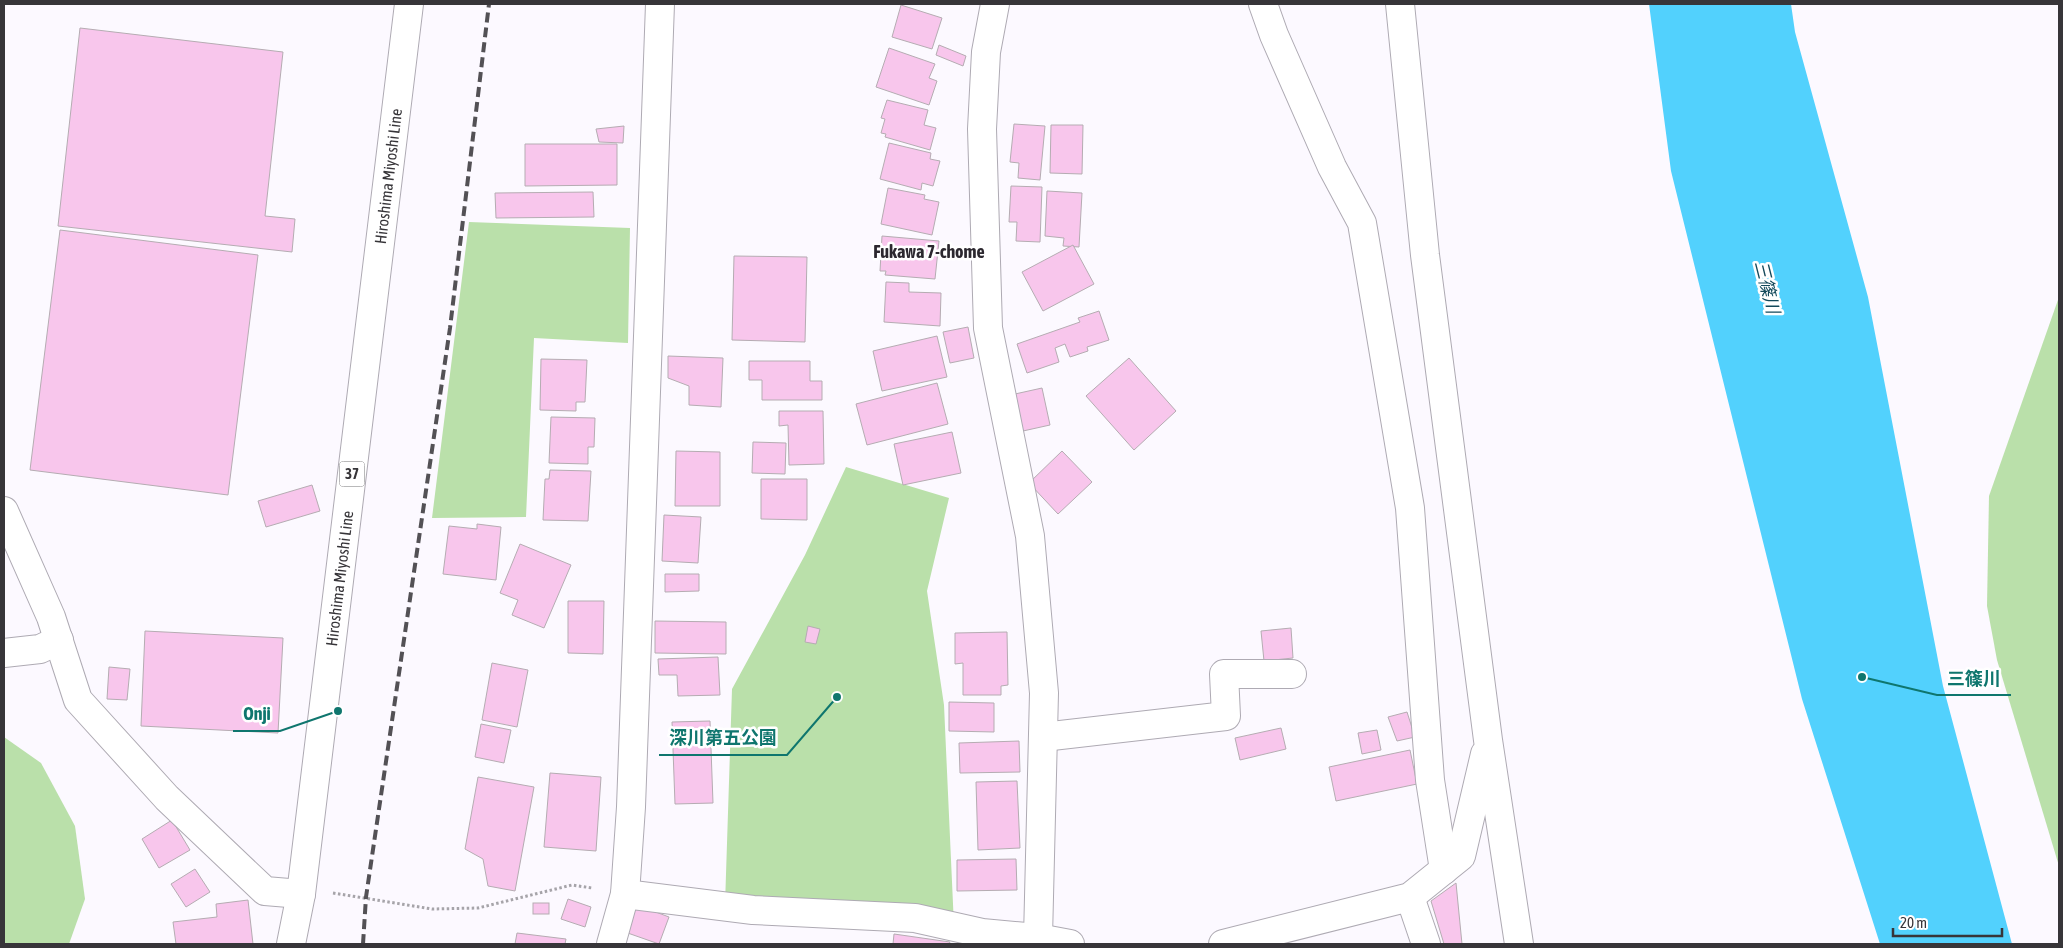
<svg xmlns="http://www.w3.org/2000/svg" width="2063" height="948" viewBox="0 0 2063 948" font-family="'Asap Condensed','Noto Sans JP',sans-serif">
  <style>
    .green { fill: #bae0aa }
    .water { fill: #52d1fd }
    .building { fill: #f8c6ec; stroke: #b5acb2 }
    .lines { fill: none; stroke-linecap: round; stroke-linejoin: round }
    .minor-casing { stroke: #aeaab3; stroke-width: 30 }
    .primary-casing { stroke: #aeaab3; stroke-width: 30 }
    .path { stroke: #a6a4a9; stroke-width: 3; stroke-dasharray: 2.5 2.5; stroke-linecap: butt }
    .minor { stroke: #fff; stroke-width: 28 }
    .primary { stroke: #fff; stroke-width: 28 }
    .rail { stroke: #535155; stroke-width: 4; stroke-dasharray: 10 5; stroke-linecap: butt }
    .labels { text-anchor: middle; stroke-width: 5; stroke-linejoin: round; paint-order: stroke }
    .shield { fill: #fff; stroke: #737274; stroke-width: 1 }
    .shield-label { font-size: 15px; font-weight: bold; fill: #373539 }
    .street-label { font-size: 16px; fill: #373539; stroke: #fff }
    .neighbourhood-label { font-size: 18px; font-weight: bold; fill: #2c282f; stroke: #fff }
    .water-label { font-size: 18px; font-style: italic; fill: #13495b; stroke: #fff }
    .leader { fill: none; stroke: #0f766e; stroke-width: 2 }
    .callout-dot { fill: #0f766e; stroke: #fff; stroke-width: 2 }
    .callout-label { font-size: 18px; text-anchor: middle; font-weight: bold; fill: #0f766e; stroke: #fff; stroke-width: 5; stroke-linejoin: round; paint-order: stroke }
  </style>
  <rect width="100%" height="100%" fill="#fcf9ff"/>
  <!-- green -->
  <g class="green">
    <polygon points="469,222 630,228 628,343 534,338 526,517 432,518"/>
    <polygon points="2059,297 2059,866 1997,660 1987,606 1989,496"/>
    <polygon points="846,467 949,498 927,591 944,705 954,926 725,905 732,689 805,555"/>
    <polygon points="4,737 41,763 75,826 85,899 69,944 4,944"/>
  </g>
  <!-- water -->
  <polygon class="water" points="1649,4 1791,4 1795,32 1868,297 1943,686 2012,944 1880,944 1802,699 1671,171"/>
  <!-- building -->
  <g class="building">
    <polygon points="901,5 942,18 932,49 892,37"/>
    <polygon points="80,28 283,52 265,216 295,219 292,252 58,226"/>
    <polygon points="939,45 966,56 963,66 936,55"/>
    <polygon points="889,48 935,64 929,78 937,81 929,105 876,87"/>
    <polygon points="887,100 928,110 924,125 936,128 930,150 885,137 886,134 881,133 885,119 881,118"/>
    <polygon points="1014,124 1045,126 1040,180 1018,178 1019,163 1010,162"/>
    <polygon points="1051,125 1083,125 1082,174 1050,173"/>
    <polygon points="624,126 623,143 599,142 596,129"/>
    <polygon points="889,143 931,153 930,159 940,161 933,186 922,183 921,190 880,179"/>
    <polygon points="525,144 617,144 617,185 525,186"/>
    <polygon points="1011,186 1042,187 1040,242 1016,241 1017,222 1009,222"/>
    <polygon points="888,188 925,195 924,199 939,202 932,235 881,224"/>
    <polygon points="1047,191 1082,193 1079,247 1063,246 1064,238 1045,236"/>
    <polygon points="593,192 594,217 496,218 495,193"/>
    <polygon points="60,230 258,255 228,495 30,470"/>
    <polygon points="882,236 939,241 935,279 885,275 886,271 880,271"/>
    <polygon points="1073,245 1094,284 1043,311 1022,272"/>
    <polygon points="734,256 807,257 805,342 732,340"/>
    <polygon points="886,282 909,283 909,292 941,293 940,326 884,322"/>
    <polygon points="1099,311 1109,340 1087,347 1088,351 1070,357 1065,344 1055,348 1059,362 1027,373 1017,344 1080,322 1078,318"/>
    <polygon points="968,327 974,358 950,363 943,332"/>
    <polygon points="937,336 947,377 882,391 873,351"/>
    <polygon points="668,356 723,358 721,407 689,405 689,386 668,378"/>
    <polygon points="1129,358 1176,411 1134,450 1086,396"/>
    <polygon points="541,359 587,360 585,402 576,402 576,411 540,410"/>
    <polygon points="749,361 810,361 810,381 822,381 822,400 762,400 762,380 749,380"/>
    <polygon points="937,383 948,424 867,445 856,404"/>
    <polygon points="1042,388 1050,425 1023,431 1015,394"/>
    <polygon points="779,411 823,411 824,464 789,465 788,425 779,426"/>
    <polygon points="551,417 595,418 594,447 588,447 588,464 549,463"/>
    <polygon points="952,432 961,473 903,485 894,444"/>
    <polygon points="753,442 786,443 785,474 752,473"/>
    <polygon points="676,451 720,452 720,506 675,506"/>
    <polygon points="1062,451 1092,482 1058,514 1029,483"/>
    <polygon points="550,470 591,471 588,521 543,520 545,479 549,479"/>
    <polygon points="761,479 807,479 807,520 761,519"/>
    <polygon points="312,485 320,511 266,527 258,501"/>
    <polygon points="664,515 701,517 698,563 662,561"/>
    <polygon points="477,524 501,527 496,580 443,574 449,526 477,529"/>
    <polygon points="520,544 571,565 544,628 512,615 518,600 500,593"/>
    <polygon points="665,574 699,574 699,591 665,592"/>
    <polygon points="568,601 604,601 603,654 568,653"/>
    <polygon points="655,621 726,622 726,654 655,653"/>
    <polygon points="808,626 820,629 816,644 805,642"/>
    <polygon points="1291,628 1293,658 1264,661 1261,631"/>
    <polygon points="145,631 283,638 278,733 141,726"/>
    <polygon points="1007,632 1008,685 1001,686 1001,695 963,695 963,663 955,664 955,633"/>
    <polygon points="718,657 720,695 678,696 677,675 659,675 658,659"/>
    <polygon points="492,663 528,670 517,727 482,720"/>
    <polygon points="109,667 130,669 127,700 107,699"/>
    <polygon points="949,702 994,703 994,732 949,731"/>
    <polygon points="1407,712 1415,737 1397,741 1388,717"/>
    <polygon points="710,721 713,803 675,804 672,722"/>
    <polygon points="481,724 511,730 504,763 475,757"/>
    <polygon points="1281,728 1286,749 1240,760 1235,738"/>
    <polygon points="1377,730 1381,750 1362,754 1358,733"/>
    <polygon points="1019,741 1020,772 960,773 959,743"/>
    <polygon points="1410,750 1417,784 1336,801 1329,767"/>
    <polygon points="550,773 601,777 596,851 544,847"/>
    <polygon points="478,777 534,787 515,891 488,886 483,859 465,849"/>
    <polygon points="1017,781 1020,848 978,850 976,782"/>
    <polygon points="172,820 190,850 159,868 142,839"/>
    <polygon points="1016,859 1017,890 957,891 957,860"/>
    <polygon points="195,869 210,892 186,907 171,884"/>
    <polygon points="1456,883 1462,944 1444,944 1431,901"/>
    <polygon points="568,899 591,907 585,927 561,919"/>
    <polygon points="248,900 253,944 176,944 173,922 217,917 216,904"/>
    <rect x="533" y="903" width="16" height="11"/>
    <polygon points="632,903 669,917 659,944 622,931"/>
    <polygon points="517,933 566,939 565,944 515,944"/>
    <polygon points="894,934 950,942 949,944 893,944"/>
  </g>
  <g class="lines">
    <defs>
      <g id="minor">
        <polyline points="995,4 986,52 982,129 988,328 1030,536 1044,693 1038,938"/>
        <polyline points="1263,4 1274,35 1332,167 1362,223 1410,508 1430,780 1444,870"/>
        <polyline points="1400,4 1425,255 1488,740 1519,944"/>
        <polyline points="4,511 51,617 78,700 167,798 265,891 301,894"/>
        <polyline points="4,653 40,649 59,640"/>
        <polyline points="1043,737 1226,716 1224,674 1292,674"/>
        <polyline points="625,894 753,910 915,918 982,933 1038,938 1070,944"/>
        <polyline points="1410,897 1426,944"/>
        <polyline points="611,944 625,894 631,807 660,4"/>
        <polyline points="1223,944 1410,897 1461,856 1485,754"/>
      </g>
      <g id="primary">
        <path id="s1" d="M 291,944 L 301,894 L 409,4"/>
      </g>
    </defs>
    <!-- minor casing -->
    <use href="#minor" class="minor-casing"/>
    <!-- primary casing -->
    <use href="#primary" class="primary-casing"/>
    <!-- path -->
    <polyline class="path" points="333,893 432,909 478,908 572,885 592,888"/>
    <!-- minor -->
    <use href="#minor" class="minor"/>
    <!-- primary -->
    <use href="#primary" class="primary"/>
    <!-- rail -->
    <polyline class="rail" points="363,944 366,897 450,328 489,4"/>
  </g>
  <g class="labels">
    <!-- shield labels -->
    <rect class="shield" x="339.5" y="461.5" width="25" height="25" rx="4"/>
    <g class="shield-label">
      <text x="352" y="479">37</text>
    </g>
    <!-- street labels -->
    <g class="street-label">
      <text dy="6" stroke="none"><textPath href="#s1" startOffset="774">Hiroshima Miyoshi Line</textPath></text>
      <text dy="6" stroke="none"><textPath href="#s1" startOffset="369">Hiroshima Miyoshi Line</textPath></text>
    </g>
    <!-- neighbourhood labels -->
    <g class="neighbourhood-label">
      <text x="929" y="258">Fukawa 7-chome</text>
    </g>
    <!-- water labels -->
    <g class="water-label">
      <text transform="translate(1767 287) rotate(76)" y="6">三篠川</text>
    </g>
  </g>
  <!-- callouts -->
  <path class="leader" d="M1862 677L1937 695H2011M338 711L280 731H233M837 697L787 755H659"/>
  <g class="callout-dot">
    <circle cx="1862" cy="677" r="5"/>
    <circle cx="338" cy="711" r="5"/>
    <circle cx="837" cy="697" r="5"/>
  </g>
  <g class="callout-label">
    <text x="1974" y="685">三篠川</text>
    <text x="257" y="720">Onji</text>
    <text x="723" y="744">深川第五公園</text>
  </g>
  <!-- border -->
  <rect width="2063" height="948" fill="none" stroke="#373539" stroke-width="10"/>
  <!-- scale -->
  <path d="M1893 928v8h109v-8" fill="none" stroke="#373539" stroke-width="2.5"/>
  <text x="1900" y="928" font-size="15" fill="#373539" stroke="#ffffff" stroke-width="4" paint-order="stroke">20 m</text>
</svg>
